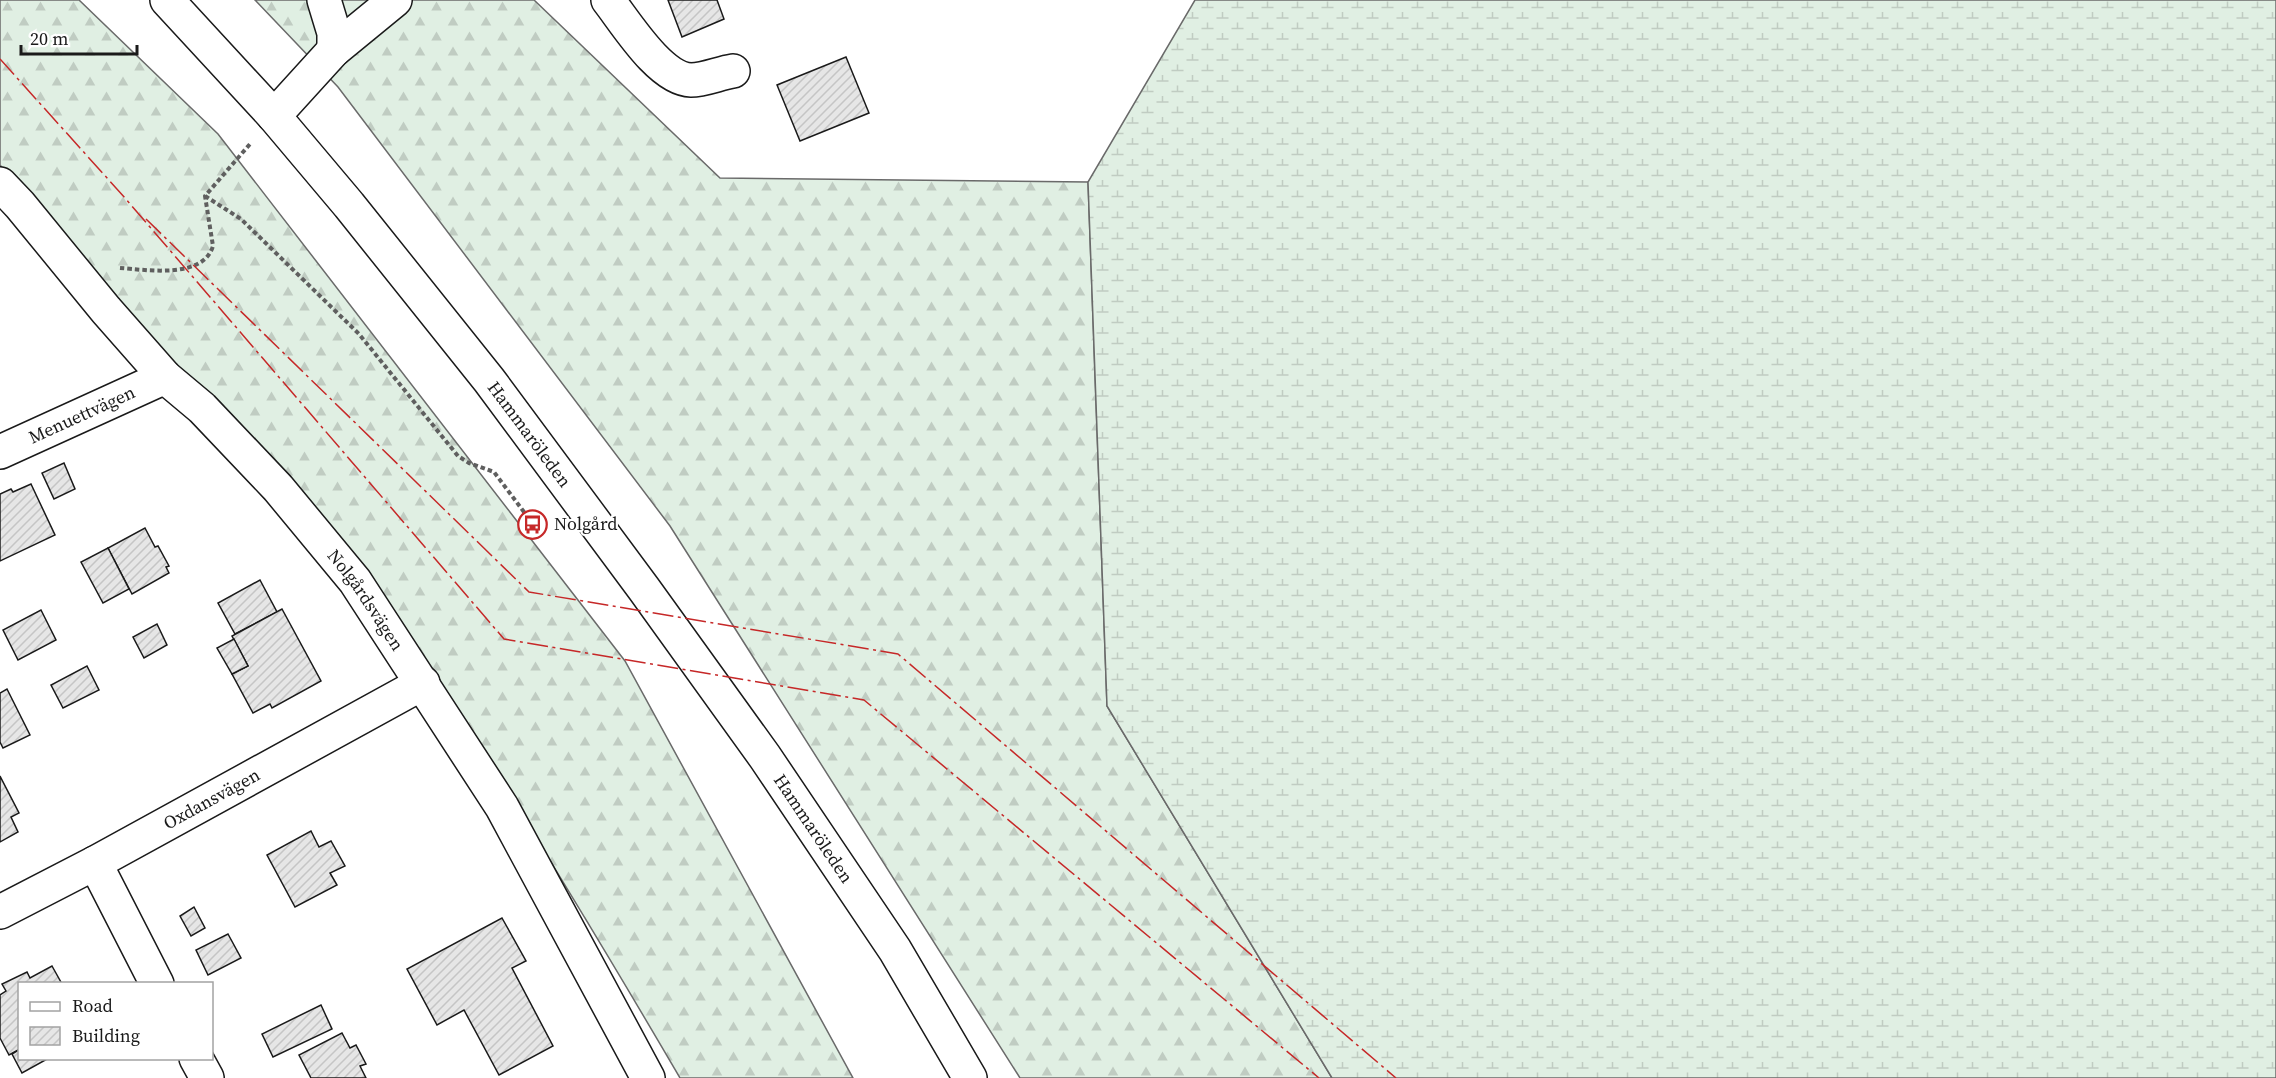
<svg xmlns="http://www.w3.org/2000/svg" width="2276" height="1078" viewBox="0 0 2276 1078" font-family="'Source Serif 4',serif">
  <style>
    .forest { fill: url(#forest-firs); stroke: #6a6a6a; stroke-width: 1.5 }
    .wetland { fill: url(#wetland-marsh); stroke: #6a6a6a; stroke-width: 1.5 }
    .building { fill: url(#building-hatch); stroke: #1a1a1a; stroke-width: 1.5 }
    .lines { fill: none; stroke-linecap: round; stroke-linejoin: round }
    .minor-casing { stroke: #1a1a1a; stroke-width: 36 }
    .major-casing { stroke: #1a1a1a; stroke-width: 36 }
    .path { stroke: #5f5f5f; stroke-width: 4; stroke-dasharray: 4.5 3; stroke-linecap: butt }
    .minor { stroke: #fff; stroke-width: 33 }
    .major { stroke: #fff; stroke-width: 33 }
    .power { stroke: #c62828; stroke-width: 1.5; stroke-dasharray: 21 4.5 3 4.5; stroke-linecap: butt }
    .labels { text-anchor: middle; stroke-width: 4.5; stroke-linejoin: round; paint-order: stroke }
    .street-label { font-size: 18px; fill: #1a1a1a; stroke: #fff }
    .poi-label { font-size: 18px; fill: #1a1a1a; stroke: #fff; text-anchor: start }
  </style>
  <defs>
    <pattern id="forest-firs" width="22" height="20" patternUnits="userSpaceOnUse" patternTransform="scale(1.5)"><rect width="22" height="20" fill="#e0efe3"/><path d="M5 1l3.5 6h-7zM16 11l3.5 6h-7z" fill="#c0ccc2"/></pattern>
    <pattern id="wetland-marsh" width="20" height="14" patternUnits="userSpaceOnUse" patternTransform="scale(1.5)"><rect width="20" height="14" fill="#e0efe3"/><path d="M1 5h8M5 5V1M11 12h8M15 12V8" fill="none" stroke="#c0ccc2"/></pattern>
    <pattern id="building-hatch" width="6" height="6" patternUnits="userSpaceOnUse" patternTransform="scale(1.5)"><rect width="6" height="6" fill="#e6e6e6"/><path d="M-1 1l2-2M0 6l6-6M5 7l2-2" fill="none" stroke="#c5c5c5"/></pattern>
  </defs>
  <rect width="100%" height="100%" fill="#fff"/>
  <!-- forest -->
  <g class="forest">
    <path d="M 0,0 L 79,0 L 218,134 L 625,661 L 853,1078 L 680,1078 C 590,924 497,771 398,622 L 0,165 Z"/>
    <polygon points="255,0 534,0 720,178 1088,182 1107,706 1332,1078 1020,1078 670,526 338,87"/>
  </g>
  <!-- wetland -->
  <polygon class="wetland" points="1195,0 2276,0 2276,1078 1332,1078 1107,706 1088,182"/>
  <!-- building -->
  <g class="building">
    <polygon points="668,0 717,0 724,19 682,37"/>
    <polygon points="846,57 869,113 800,141 777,85"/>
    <polygon points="64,463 75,489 54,499 42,473"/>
    <polygon points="31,484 55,535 0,561 0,494 11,489 13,492"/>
    <polygon points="145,528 155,547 158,546 169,566 166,567 169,573 132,594 108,548"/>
    <polygon points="108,548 129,589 103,603 81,562"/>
    <polygon points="260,580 277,612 235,634 218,603"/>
    <polygon points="282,609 321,681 272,708 270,704 253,713 232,674 248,666 232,636"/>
    <polygon points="41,610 56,640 18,660 3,630"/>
    <polygon points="157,624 167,645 144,658 133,637"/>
    <polygon points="234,639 248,666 232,674 217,648"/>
    <polygon points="87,666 99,690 63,708 51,685"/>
    <polygon points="7,689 30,735 3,748 0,742 0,693"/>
    <polygon points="0,776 19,813 11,817 18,832 0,842"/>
    <polygon points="311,831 319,847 331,841 345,866 330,873 337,885 295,907 267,855"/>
    <polygon points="194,907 205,928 191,936 180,916"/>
    <polygon points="502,918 526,961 512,968 553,1046 499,1075 464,1010 437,1025 407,969"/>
    <polygon points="228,934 241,958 208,975 196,950"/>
    <polygon points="52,966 62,984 20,984 20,1049 9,1055 0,1038 0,995 6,991 2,984 27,972 30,978"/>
    <polygon points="321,1005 332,1029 273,1057 262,1034"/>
    <polygon points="342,1033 350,1048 356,1045 366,1064 360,1066 366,1078 311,1078 299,1055"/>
    <polygon points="20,1049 20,1058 49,1058 22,1073 12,1054"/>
  </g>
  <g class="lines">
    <defs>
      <g id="minor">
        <polyline points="324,0 334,33 334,50"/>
        <path d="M 608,0 C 626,23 660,79 691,80 C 704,80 720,73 733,71"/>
        <polyline points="274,116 334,50 395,0"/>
        <path id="s1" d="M 0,184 L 20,205 L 106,310 L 165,377 L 202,408 L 278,488 L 355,581 L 502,807 L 648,1078"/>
        <path id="s2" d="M 0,452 L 165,377"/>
        <polyline points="95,863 157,984"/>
        <path id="s3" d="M 0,912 L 95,863 L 423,683"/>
        <polyline points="196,1058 207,1078"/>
      </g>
      <g id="major">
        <path id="s4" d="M 167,0 L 274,116 L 349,205 L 489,380 L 644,589 L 765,757 L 895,950 L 970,1078"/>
      </g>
    </defs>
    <!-- minor casing -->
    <use href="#minor" class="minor-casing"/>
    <!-- major casing -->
    <use href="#major" class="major-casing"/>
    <!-- path -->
    <g class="path">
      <polyline points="205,196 241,219 359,334 458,456 469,463 494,472 533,524"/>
      <path d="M 120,268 C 148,270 203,279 213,246 L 205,196 L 250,144"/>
    </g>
    <!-- minor -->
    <use href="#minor" class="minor"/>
    <!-- major -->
    <use href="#major" class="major"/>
    <!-- power -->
    <g class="power">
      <polyline points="0,59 125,198 504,639 864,700 1319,1078"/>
      <polyline points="146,219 529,592 898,654 1396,1078"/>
    </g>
  </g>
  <!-- icons -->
  <defs>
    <symbol id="bus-ring" viewBox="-11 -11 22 22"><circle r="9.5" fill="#fff" stroke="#c62828" stroke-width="1.5"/><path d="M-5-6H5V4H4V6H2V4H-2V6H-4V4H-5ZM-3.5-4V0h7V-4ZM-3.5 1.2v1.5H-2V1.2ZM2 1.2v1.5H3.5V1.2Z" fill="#c62828"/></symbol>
  </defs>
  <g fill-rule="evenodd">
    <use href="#bus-ring" x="516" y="508" width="33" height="33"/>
  </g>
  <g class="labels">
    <!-- street labels -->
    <g class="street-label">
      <text dy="6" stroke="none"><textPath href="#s2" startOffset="90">Menuettvägen</textPath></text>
      <text dy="6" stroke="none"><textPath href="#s4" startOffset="566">Hammaröleden</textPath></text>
      <text dy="6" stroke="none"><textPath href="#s1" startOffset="555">Nolgårdsvägen</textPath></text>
      <text dy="6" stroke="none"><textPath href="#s3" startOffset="240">Oxdansvägen</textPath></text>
      <text dy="6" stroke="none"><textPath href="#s4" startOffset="1052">Hammaröleden</textPath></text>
    </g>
    <!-- poi labels -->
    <g class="poi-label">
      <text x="554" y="530">Nolgård</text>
    </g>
  </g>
  <!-- legend -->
  <rect x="18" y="982" width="195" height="78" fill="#ffffff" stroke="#a3a3a3" stroke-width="1.5"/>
  <rect x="30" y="1002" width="30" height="9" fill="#ffffff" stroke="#a3a3a3" stroke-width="1.5"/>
  <text x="72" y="1012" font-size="18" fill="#1a1a1a">Road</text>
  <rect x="30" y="1027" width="30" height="18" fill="url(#building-hatch)" stroke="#a3a3a3" stroke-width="1.5"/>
  <text x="72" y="1042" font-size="18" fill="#1a1a1a">Building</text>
  <!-- scale -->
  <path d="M21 45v9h116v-9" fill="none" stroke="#1a1a1a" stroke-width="3"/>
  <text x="30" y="45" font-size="18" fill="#1a1a1a" stroke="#ffffff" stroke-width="4.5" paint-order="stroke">20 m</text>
</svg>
